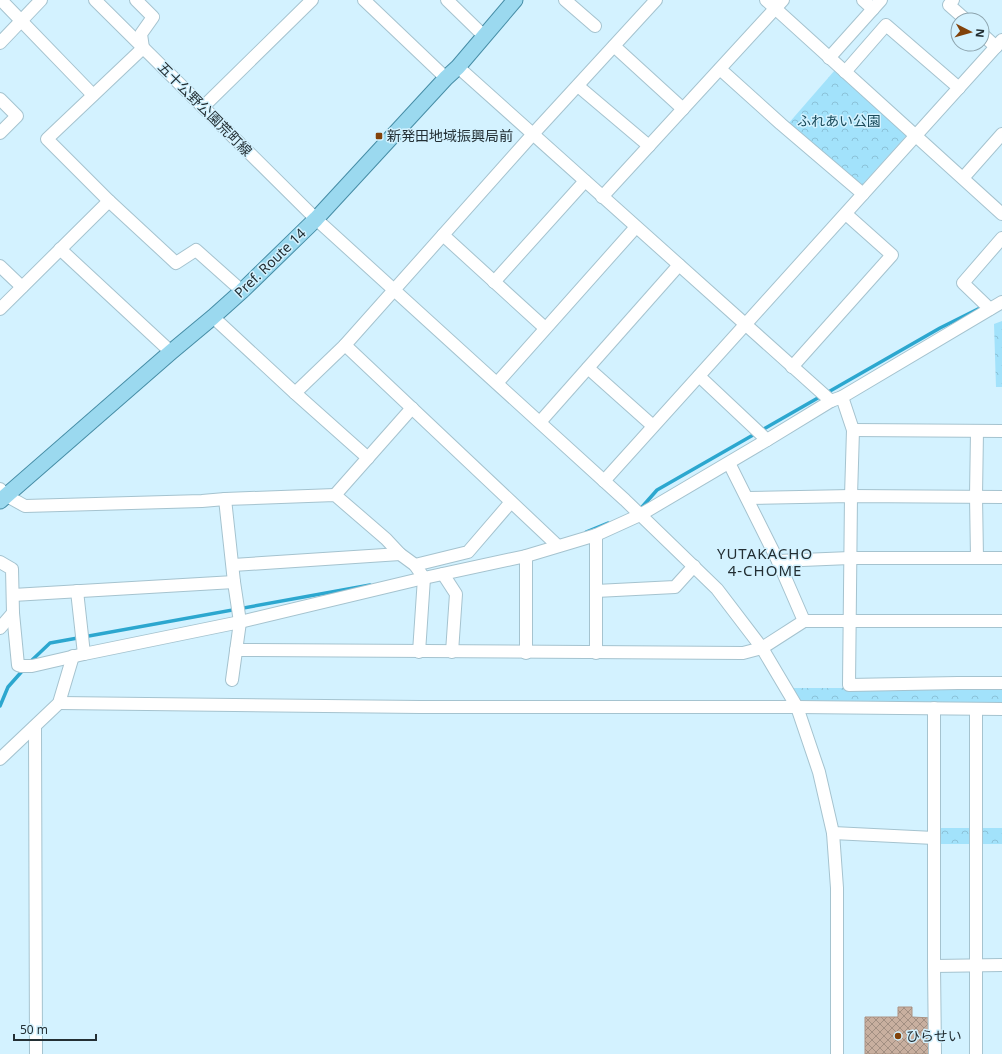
<svg xmlns="http://www.w3.org/2000/svg" width="1002" height="1054" viewBox="0 0 1002 1054" font-family="'Noto Sans','Noto Sans JP',sans-serif">
  <style>
    .park { fill: url(#park-crowns) }
    .lines { fill: none; stroke-linecap: round; stroke-linejoin: round }
    .stream { stroke: #2ca7cf; stroke-width: 3.5 }
    .building { fill: url(#building-cross-hatch); stroke: #ab9283 }
    .minor-casing { stroke: #a5c3cf; stroke-width: 14 }
    .major-casing { stroke: #468da6; stroke-width: 17 }
    .minor { stroke: #fff; stroke-width: 12 }
    .major { stroke: #9bd9ef; stroke-width: 15 }
    .poi-dot { fill: #82420b; stroke: #d3f2ff; stroke-width: 1.5 }
    .labels { text-anchor: middle; stroke-width: 3; stroke-linejoin: round; paint-order: stroke }
    .street-label { font-size: 14px; fill: #232f34; stroke: #d3f2ff }
    .park-label { font-size: 14px; fill: #1a4b5c; stroke: #d3f2ff }
    .poi-label { font-size: 14px; fill: #232f34; stroke: #d3f2ff; text-anchor: start }
    .neighbourhood-label { font-size: 15px; letter-spacing: 1px; fill: #232f34; stroke: #d3f2ff }
  </style>
  <defs>
    <pattern id="park-crowns" width="20" height="18" patternUnits="userSpaceOnUse"><rect width="20" height="18" fill="#a2e2fb"/><path d="M2 6a3 3 0 1 1 6 0M12 15a3 3 0 1 1 6 0" fill="none" stroke="#8bc2d8"/></pattern>
    <pattern id="building-cross-hatch" width="8" height="8" patternUnits="userSpaceOnUse"><rect width="8" height="8" fill="#c8af9f"/><path d="M0 0l8 8M0 8l8-8" fill="none" stroke="#a28f82"/></pattern>
  </defs>
  <rect width="100%" height="100%" fill="#d3f2ff"/>
  <!-- park -->
  <g class="park">
    <polygon points="835,70 908,134 861,186 788,124"/>
    <polygon points="1002,321 1002,387 996,387 994,324"/>
    <polygon points="788,688 930,688 1002,689 1002,707 798,705"/>
    <polygon points="939,828 1002,828 1002,844 940,844"/>
  </g>
  <g class="lines">
    <!-- stream -->
    <g class="stream">
      <polyline points="637,510 642,507 657,490 940,328 984,306"/>
      <polyline points="586,532 608,523"/>
      <polyline points="30,662 50,643 370,585"/>
      <polyline points="0,706 8,687 24,669"/>
    </g>
  </g>
  <!-- building -->
  <polygon class="building" points="898,1007 912,1007 912,1017 932,1018 931,1054 865,1054 865,1017 898,1017"/>
  <g class="lines">
    <defs>
      <g id="minor">
        <polyline points="1,0 93,95"/>
        <polyline points="95,0 316,219 625,500 717,589 762,648 797,707 819,772 833,833 837,888 837,1054"/>
        <polyline points="136,0 153,17 141,34 143,48 47,139 109,201 176,263 196,250 242,291"/>
        <polyline points="364,0 446,78"/>
        <polyline points="447,0 484,36"/>
        <polyline points="565,0 595,26"/>
        <polyline points="766,0 1002,214"/>
        <polyline points="863,0 873,9"/>
        <polyline points="953,0 949,5 966,20"/>
        <polyline points="982,34 996,47"/>
        <polyline points="0,43 41,0"/>
        <polyline points="614,46 683,109"/>
        <polyline points="829,58 881,0"/>
        <polyline points="458,67 831,401"/>
        <polyline points="720,69 781,124 863,194"/>
        <polyline points="845,72 886,25 959,88"/>
        <polyline points="578,86 649,146"/>
        <polyline points="0,99 17,116 0,133"/>
        <polyline points="203,107 312,0"/>
        <polyline points="963,178 1002,134"/>
        <polyline points="602,197 783,0"/>
        <polyline points="443,235 545,328"/>
        <polyline points="60,249 171,352"/>
        <polyline points="0,266 22,287"/>
        <polyline points="494,282 585,181"/>
        <polyline points="0,309 109,201"/>
        <polyline points="990,309 963,283 1002,238"/>
        <polyline points="213,317 295,393 368,458"/>
        <polyline points="792,367 892,255 846,214"/>
        <polyline points="588,368 653,426"/>
        <polyline points="699,376 767,440"/>
        <polyline points="497,383 636,227"/>
        <polyline points="295,393 345,345"/>
        <polyline points="842,397 853,430 851,496 849,685 958,683 1002,683"/>
        <polyline points="540,422 679,265"/>
        <polyline points="853,430 1002,431"/>
        <polyline points="977,431 976,496 977,558"/>
        <polyline points="729,463 778,561 804,621 1002,621"/>
        <polyline points="604,481 1002,40"/>
        <polyline points="0,489 7,496 25,506 202,501 225,499 335,495 386,539 400,554 415,565 424,578 419,652"/>
        <polyline points="335,495 412,408"/>
        <polyline points="747,498 851,496 1002,497"/>
        <polyline points="225,499 234,582 240,622 232,680"/>
        <polyline points="558,546 345,345 533,134 656,0"/>
        <polyline points="526,556 526,653"/>
        <polyline points="778,561 850,558 1002,558"/>
        <polyline points="0,562 12,569 13,613 18,665 21,666 32,666 84,654 240,622 424,578 526,556 596,535 640,515 767,440 831,401 842,397 1002,302"/>
        <polyline points="233,565 400,554"/>
        <polyline points="415,565 468,552 511,502"/>
        <polyline points="443,574 456,594 452,652"/>
        <polyline points="77,591 84,654"/>
        <polyline points="596,591 675,587 694,566"/>
        <polyline points="13,595 234,582"/>
        <polyline points="0,628 13,613"/>
        <polyline points="236,650 743,653 762,648 804,621"/>
        <polyline points="596,653 596,535"/>
        <polyline points="59,703 420,707 797,707 1002,709"/>
        <polyline points="934,708 934,966 935,1054"/>
        <polyline points="35,727 36,1054"/>
        <polyline points="0,759 59,703 73,656"/>
        <polyline points="833,833 934,838"/>
        <polyline points="934,966 1002,965"/>
        <polyline points="976,1054 976,709"/>
      </g>
      <polyline id="major" points="0,501 171,352 213,317 242,291 316,219 446,78 458,67 515,0"/>
    </defs>
    <!-- minor casing -->
    <use href="#minor" class="minor-casing"/>
    <!-- major casing -->
    <use href="#major" class="major-casing"/>
    <!-- minor -->
    <use href="#minor" class="minor"/>
    <!-- major -->
    <use href="#major" class="major"/>
  </g>
  <!-- markers -->
  <g class="poi-dot">
    <rect x="375" y="132" width="8" height="8" rx="2"/>
    <circle cx="898" cy="1036" r="4"/>
  </g>
  <g class="labels">
    <!-- street labels -->
    <g class="street-label">
      <text transform="translate(205 109) rotate(45)" y="5">五十公野公園荒町線</text>
      <text transform="translate(270 263) rotate(-44)" y="5">Pref. Route 14</text>
    </g>
    <!-- park labels -->
    <g class="park-label">
      <text x="839" y="126">ふれあい公園</text>
    </g>
    <!-- poi labels -->
    <g class="poi-label">
      <text x="387" y="141">新発田地域振興局前</text>
      <text x="906" y="1041">ひらせい</text>
    </g>
    <!-- neighbourhood labels -->
    <g class="neighbourhood-label">
      <text x="765" y="559">YUTAKACHO<tspan x="765" dy="17">4-CHOME</tspan></text>
    </g>
  </g>
  <!-- north arrow -->
  <g transform="translate(970 32) rotate(96)"><circle r="19" fill="#d3f2ff" stroke="#8da4ae"/>
  <path d="M0-3L7 15L0 10L-7 15Z" fill="#82420b"/>
  <text y="-6" font-size="11" font-weight="bold" text-anchor="middle" fill="#232f34">N</text>
  </g>
  <!-- scale -->
  <path d="M14 1034v6h82v-6" fill="none" stroke="#232f34" stroke-width="2"/>
  <text x="20" y="1034" font-size="12" fill="#232f34" stroke="#d3f2ff" stroke-width="3" paint-order="stroke">50 m</text>
</svg>
